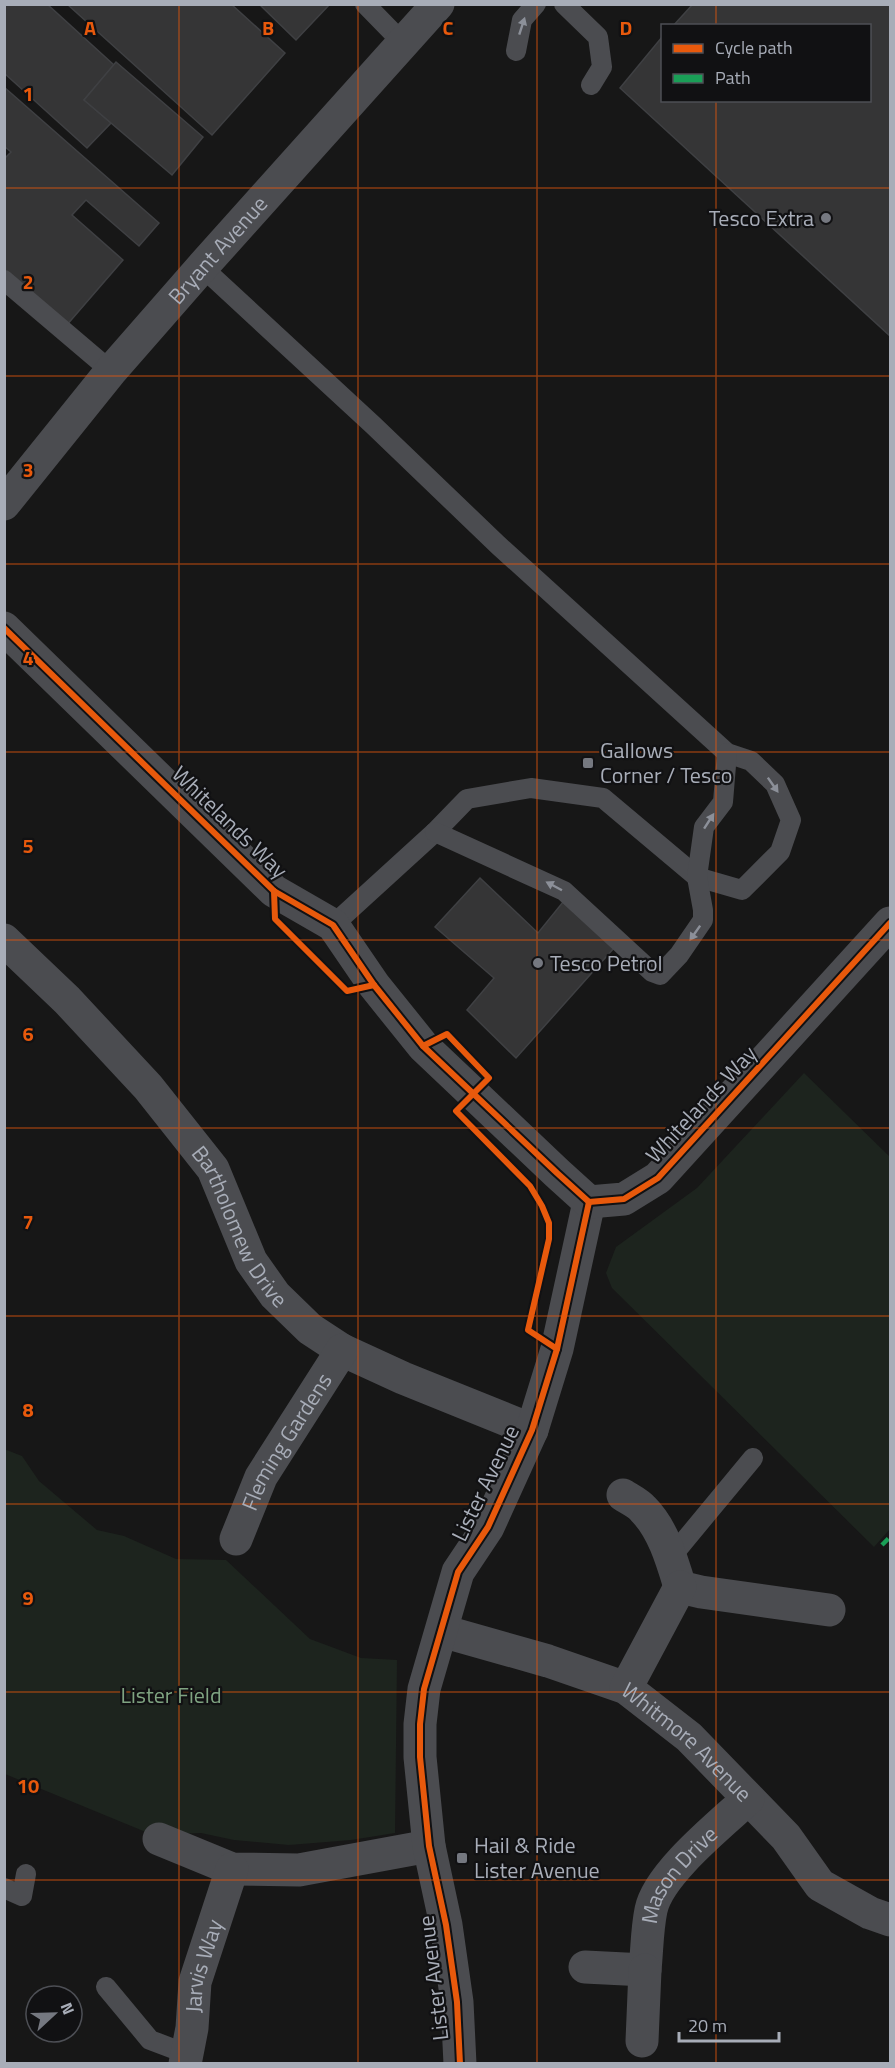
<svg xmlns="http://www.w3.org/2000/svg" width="895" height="2068" viewBox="0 0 895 2068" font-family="'Titillium Web',sans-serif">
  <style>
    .green { fill: #1d241e }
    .building { fill: #353536; stroke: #3f4043; stroke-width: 1.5 }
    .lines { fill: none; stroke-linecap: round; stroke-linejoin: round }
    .service { stroke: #4b4c50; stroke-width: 20 }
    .minor { stroke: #4b4c50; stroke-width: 33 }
    .tertiary { stroke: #4b4c50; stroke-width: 33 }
    .quiet { stroke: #1a9f57; stroke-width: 4.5; stroke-dasharray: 9 4.5; stroke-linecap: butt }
    .cycleway-casing { stroke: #111113; stroke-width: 10 }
    .cycleway { stroke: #e8590c; stroke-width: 6 }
    .oneway { fill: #8c9099 }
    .grid { fill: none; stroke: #e8590c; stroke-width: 1.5; stroke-opacity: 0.55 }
    .poi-dot { fill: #757880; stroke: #111113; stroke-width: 2 }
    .labels { text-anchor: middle; stroke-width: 4.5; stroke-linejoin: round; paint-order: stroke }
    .poi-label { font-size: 22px; fill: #a8adb8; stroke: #111113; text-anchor: start }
    .street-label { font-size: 22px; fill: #a8adb8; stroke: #111113 }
    .park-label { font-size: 22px; fill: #7fa381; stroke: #111113 }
    .grid-label { font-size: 20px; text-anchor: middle; font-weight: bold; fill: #e8590c; stroke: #111113; stroke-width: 4.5; stroke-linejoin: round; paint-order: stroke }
  </style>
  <rect width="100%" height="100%" fill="#171717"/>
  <!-- green -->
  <g class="green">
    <polygon points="804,1073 890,1157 890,1529 874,1547 612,1288 606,1273 616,1247 697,1188"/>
    <polygon points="4,1449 22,1456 39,1481 97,1530 124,1536 176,1559 226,1560 310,1639 361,1658 397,1660 395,1833 351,1840 289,1845 234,1840 201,1833 153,1835 5,1774"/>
  </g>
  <!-- building -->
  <g class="building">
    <polygon points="4,4 47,4 114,65 84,100 111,123 87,148 4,73"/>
    <polygon points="67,4 231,4 285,53 212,135"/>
    <polygon points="259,4 330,4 296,40"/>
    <polygon points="693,4 890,4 890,336 620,88 662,37 662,100 870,100 870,26 673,26"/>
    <polygon points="116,62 203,137 172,175 84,100"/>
    <polygon points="4,87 159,223 139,246 86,200 72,215 123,260 66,326 4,273 4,159 11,152 4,146"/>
    <polygon points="480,878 538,933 563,902 614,948 516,1058 467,1010 494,978 435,927"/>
  </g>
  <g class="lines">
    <!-- service -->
    <g class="service">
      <polyline points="365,4 403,43"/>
      <polyline points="564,4 598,37 602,67 591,85"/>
      <polyline points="516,51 522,20 536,4"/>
      <polyline points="202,267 373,425 498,545 727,753 751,761 775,784 791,820 780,852 742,890 697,877 603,798 531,788 467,799 435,832 333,925"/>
      <polyline points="4,280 111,371"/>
      <polyline points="435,832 564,891 652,972 660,975 679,955 703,920 703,910 697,877 704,827 723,802 727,753"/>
      <polyline points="671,1557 753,1458"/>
      <polyline points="4,1888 22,1896 26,1874"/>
      <polyline points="106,1987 150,2040 187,2054"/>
    </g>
    <!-- minor -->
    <g class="minor">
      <path id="s1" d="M 4,940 L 67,1000 L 148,1087 L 213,1169 L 251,1261 L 275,1295 L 310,1329 L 342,1350 L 403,1378 L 532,1430"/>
      <path d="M 623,1495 C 629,1499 638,1503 643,1509 C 663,1529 672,1560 680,1587 L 701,1592 L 829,1610"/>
      <path id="s2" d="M 236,1539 L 261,1477 L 342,1350"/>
      <path id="s3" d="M 442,1631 L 548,1661 L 626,1688 L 689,1737 L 786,1837 L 820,1885 L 870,1913 L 890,1920"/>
      <polyline points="626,1688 680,1587"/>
      <polyline points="159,1839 232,1869 299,1870 429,1846"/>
      <path id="s4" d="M 585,1967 L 645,1970 C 647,1950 647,1929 651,1910 C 658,1874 721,1824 748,1799"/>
      <polyline points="642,2041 645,1970"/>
      <path id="s5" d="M 185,2064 L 192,2028 L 195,1982 L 232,1869"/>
      <polyline points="460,2064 457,2002 446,1925 429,1846 420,1757 420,1724 424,1689 458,1572 488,1527 532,1430 557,1349 589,1202"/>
    </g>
    <!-- tertiary -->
    <g class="tertiary">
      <path id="s6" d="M 4,504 L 111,371 L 202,267 L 438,4"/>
      <polyline points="4,628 274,891 333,925 374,985 423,1046 557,1173 589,1202 624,1199 658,1178 890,923"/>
    </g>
    <!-- quiet -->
    <polyline class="quiet" points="882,1545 890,1537"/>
    <defs>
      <g id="cycleway">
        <polyline points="4,628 274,891 333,925 374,985 423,1046 557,1173 589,1202 624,1199 658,1178 890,923"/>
        <polyline points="274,891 275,919 347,991 374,985"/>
        <polyline points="423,1046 447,1034 489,1078 456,1111 530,1186 542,1206 549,1223 549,1239 528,1330 557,1349"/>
        <polyline points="460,2064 457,2002 446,1925 429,1846 420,1757 420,1724 424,1689 458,1572 488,1527 532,1430 557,1349 589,1202"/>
      </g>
    </defs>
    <!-- cycleway casing -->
    <use href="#cycleway" class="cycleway-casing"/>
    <!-- cycleway -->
    <use href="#cycleway" class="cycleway"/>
  </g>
  <!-- one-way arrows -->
  <defs><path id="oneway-solid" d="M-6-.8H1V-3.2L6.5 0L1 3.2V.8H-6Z" transform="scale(1.5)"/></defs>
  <g class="oneway">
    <use href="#oneway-solid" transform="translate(522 26) rotate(-72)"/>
    <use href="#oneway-solid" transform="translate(773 785) rotate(55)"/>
    <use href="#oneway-solid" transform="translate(709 821) rotate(-57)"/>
    <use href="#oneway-solid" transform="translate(554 886) rotate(-152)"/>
    <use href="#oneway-solid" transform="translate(695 933) rotate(125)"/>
  </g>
  <!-- grid -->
  <path class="grid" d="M 179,4 L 179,2064M 358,4 L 358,2064M 537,4 L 537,2064M 716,4 L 716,26M 716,100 L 716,2064M 4,188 L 890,188M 4,376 L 890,376M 4,564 L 890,564M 4,752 L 890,752M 4,940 L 890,940M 4,1128 L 890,1128M 4,1316 L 890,1316M 4,1504 L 890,1504M 4,1692 L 890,1692M 4,1880 L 890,1880"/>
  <!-- markers -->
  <g class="poi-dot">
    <circle cx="826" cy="218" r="6"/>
    <rect x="582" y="757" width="12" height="12" rx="3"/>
    <circle cx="538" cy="963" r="6"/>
    <rect x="456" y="1852" width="12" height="12" rx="3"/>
  </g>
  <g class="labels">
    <!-- poi labels -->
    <g class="poi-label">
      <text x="814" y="226" text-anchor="end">Tesco Extra</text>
      <text x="600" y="758">Gallows<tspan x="600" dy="25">Corner / Tesco</tspan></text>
      <text x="550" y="971">Tesco Petrol</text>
      <text x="474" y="1853">Hail &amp; Ride<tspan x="474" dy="25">Lister Avenue</tspan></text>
    </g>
    <!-- street labels -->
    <g class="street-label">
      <text dy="8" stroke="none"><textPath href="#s6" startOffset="332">Bryant Avenue</textPath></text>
      <text transform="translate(230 822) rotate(44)" y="8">Whitelands Way</text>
      <text transform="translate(701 1104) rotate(-47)" y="8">Whitelands Way</text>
      <text dy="8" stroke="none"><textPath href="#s1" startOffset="374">Bartholomew Drive</textPath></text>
      <text dy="8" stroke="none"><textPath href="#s2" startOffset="110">Fleming Gardens</textPath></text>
      <text transform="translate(485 1483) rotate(-64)" y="8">Lister Avenue</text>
      <text dy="8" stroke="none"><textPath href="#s3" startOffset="274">Whitmore Avenue</textPath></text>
      <text dy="8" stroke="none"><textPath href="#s4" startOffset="165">Mason Drive</textPath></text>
      <text dy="8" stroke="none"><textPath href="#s5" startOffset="100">Jarvis Way</textPath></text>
      <text transform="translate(433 1978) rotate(-97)" y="8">Lister Avenue</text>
    </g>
    <!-- park labels -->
    <g class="park-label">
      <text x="171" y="1703">Lister Field</text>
    </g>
  </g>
  <g class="grid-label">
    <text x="90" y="35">A</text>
    <text x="268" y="35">B</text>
    <text x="448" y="35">C</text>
    <text x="626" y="35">D</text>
    <text x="28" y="101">1</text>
    <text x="28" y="289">2</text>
    <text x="28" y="477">3</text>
    <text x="28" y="665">4</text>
    <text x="28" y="853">5</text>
    <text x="28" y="1041">6</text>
    <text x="28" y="1229">7</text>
    <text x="28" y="1417">8</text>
    <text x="28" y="1605">9</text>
    <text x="28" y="1793">10</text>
  </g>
  <!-- border -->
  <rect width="895" height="2068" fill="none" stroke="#a8adb8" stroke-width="12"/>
  <!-- legend -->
  <rect x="661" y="24" width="210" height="78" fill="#111113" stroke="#4d4f55" stroke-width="1.5"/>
  <rect x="673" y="44" width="30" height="9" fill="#e8590c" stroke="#4d4f55" stroke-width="1.5"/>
  <text x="715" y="54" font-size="18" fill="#a8adb8">Cycle path</text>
  <rect x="673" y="74" width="30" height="9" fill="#1a9f57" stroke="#4d4f55" stroke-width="1.5"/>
  <text x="715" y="84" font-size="18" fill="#a8adb8">Path</text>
  <!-- north arrow -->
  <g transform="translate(54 2014) rotate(68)"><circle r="28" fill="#111113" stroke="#4d4f55" stroke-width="1.5"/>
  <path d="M0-4.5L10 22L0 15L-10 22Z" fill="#757880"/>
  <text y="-9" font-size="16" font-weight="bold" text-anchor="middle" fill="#a8adb8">N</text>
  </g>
  <!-- scale -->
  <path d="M679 2032v9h100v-9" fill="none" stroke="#a8adb8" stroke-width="3"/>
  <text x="688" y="2032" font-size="18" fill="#a8adb8" stroke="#111113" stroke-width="4.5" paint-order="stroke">20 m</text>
</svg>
